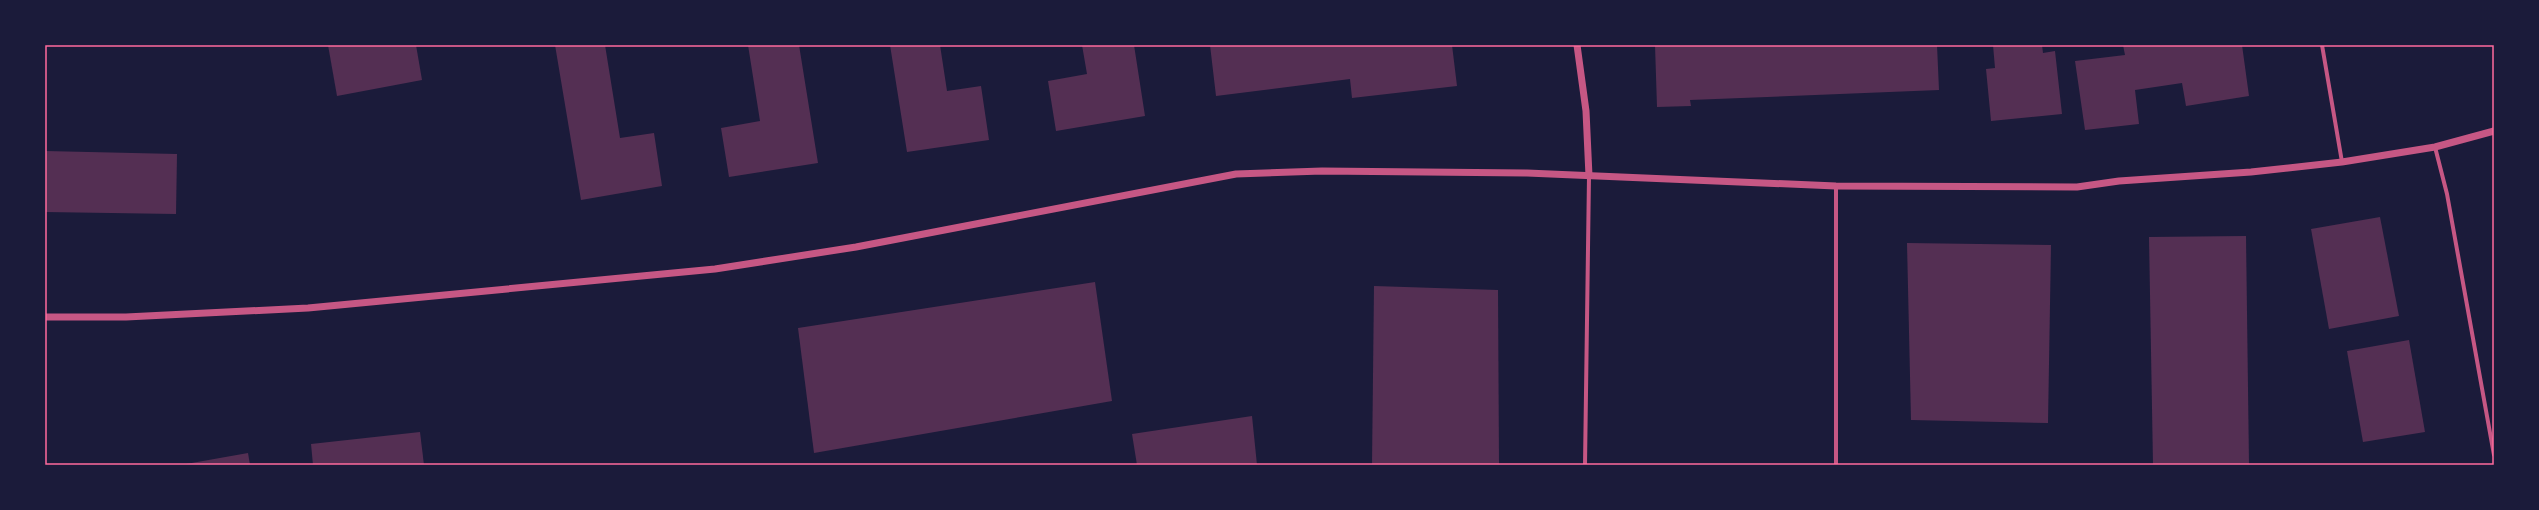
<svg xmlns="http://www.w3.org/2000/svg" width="2539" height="510" viewBox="0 0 2539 510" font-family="'Zilla Slab',serif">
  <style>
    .building { fill: #542f53 }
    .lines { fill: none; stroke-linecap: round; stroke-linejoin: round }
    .minor { stroke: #c65784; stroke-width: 4 }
    .tertiary { stroke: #c65784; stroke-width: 7 }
    .neatline { fill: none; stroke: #ff6b9d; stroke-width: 1.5 }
  </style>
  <rect width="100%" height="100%" fill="#1b1b3a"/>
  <!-- building -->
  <g class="building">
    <polygon points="328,45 416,45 422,80 337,96"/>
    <polygon points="555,45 605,45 620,138 654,133 662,186 581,200"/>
    <polygon points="748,45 799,45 818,163 729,177 721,128 760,121"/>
    <polygon points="890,45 940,45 947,91 981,86 989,140 907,152"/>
    <polygon points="1082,45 1134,45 1145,116 1056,131 1048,81 1087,74"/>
    <polygon points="1210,45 1452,45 1457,86 1352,98 1350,79 1216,96"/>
    <polygon points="1655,45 1937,45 1939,90 1690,100 1691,106 1657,107"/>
    <polygon points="1993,45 2042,45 2043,53 2055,51 2062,114 1991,121 1986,69 1995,68"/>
    <polygon points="2123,45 2242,45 2249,96 2186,106 2182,83 2135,90 2139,124 2085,130 2075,61 2125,55"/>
    <polygon points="45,151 177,154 176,214 45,212"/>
    <polygon points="2380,217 2399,316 2329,329 2311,229"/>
    <polygon points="2246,236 2249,465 2153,465 2149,237"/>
    <polygon points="1907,243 2051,245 2048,423 1911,420"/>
    <polygon points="1095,282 1112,401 814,453 798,328"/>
    <polygon points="1374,286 1498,290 1499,465 1372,465"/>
    <polygon points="2409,340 2425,432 2363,442 2347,351"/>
    <polygon points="1252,416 1257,465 1137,465 1132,434"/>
    <polygon points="420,432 424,465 313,465 311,444"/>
    <polygon points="248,453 250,465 186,465 186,464"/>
  </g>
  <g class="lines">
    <!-- minor -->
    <g class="minor">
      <polyline points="2322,45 2342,162"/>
      <polyline points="2435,147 2447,194 2494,455"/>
      <polyline points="1836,186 1836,465"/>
      <polyline points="1585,465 1589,176"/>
    </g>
    <!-- tertiary -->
    <g class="tertiary">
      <polyline points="1577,45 1586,111 1589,176"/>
      <polyline points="45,317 126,317 308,308 715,269 856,247 1236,174 1322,171 1527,173 1836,186 2077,187 2119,181 2251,172 2342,162 2435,147 2494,131"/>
    </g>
  </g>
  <!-- border -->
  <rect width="2539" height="510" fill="none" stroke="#1b1b3a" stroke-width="92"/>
  <rect x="46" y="46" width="2447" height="418" class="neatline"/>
</svg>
